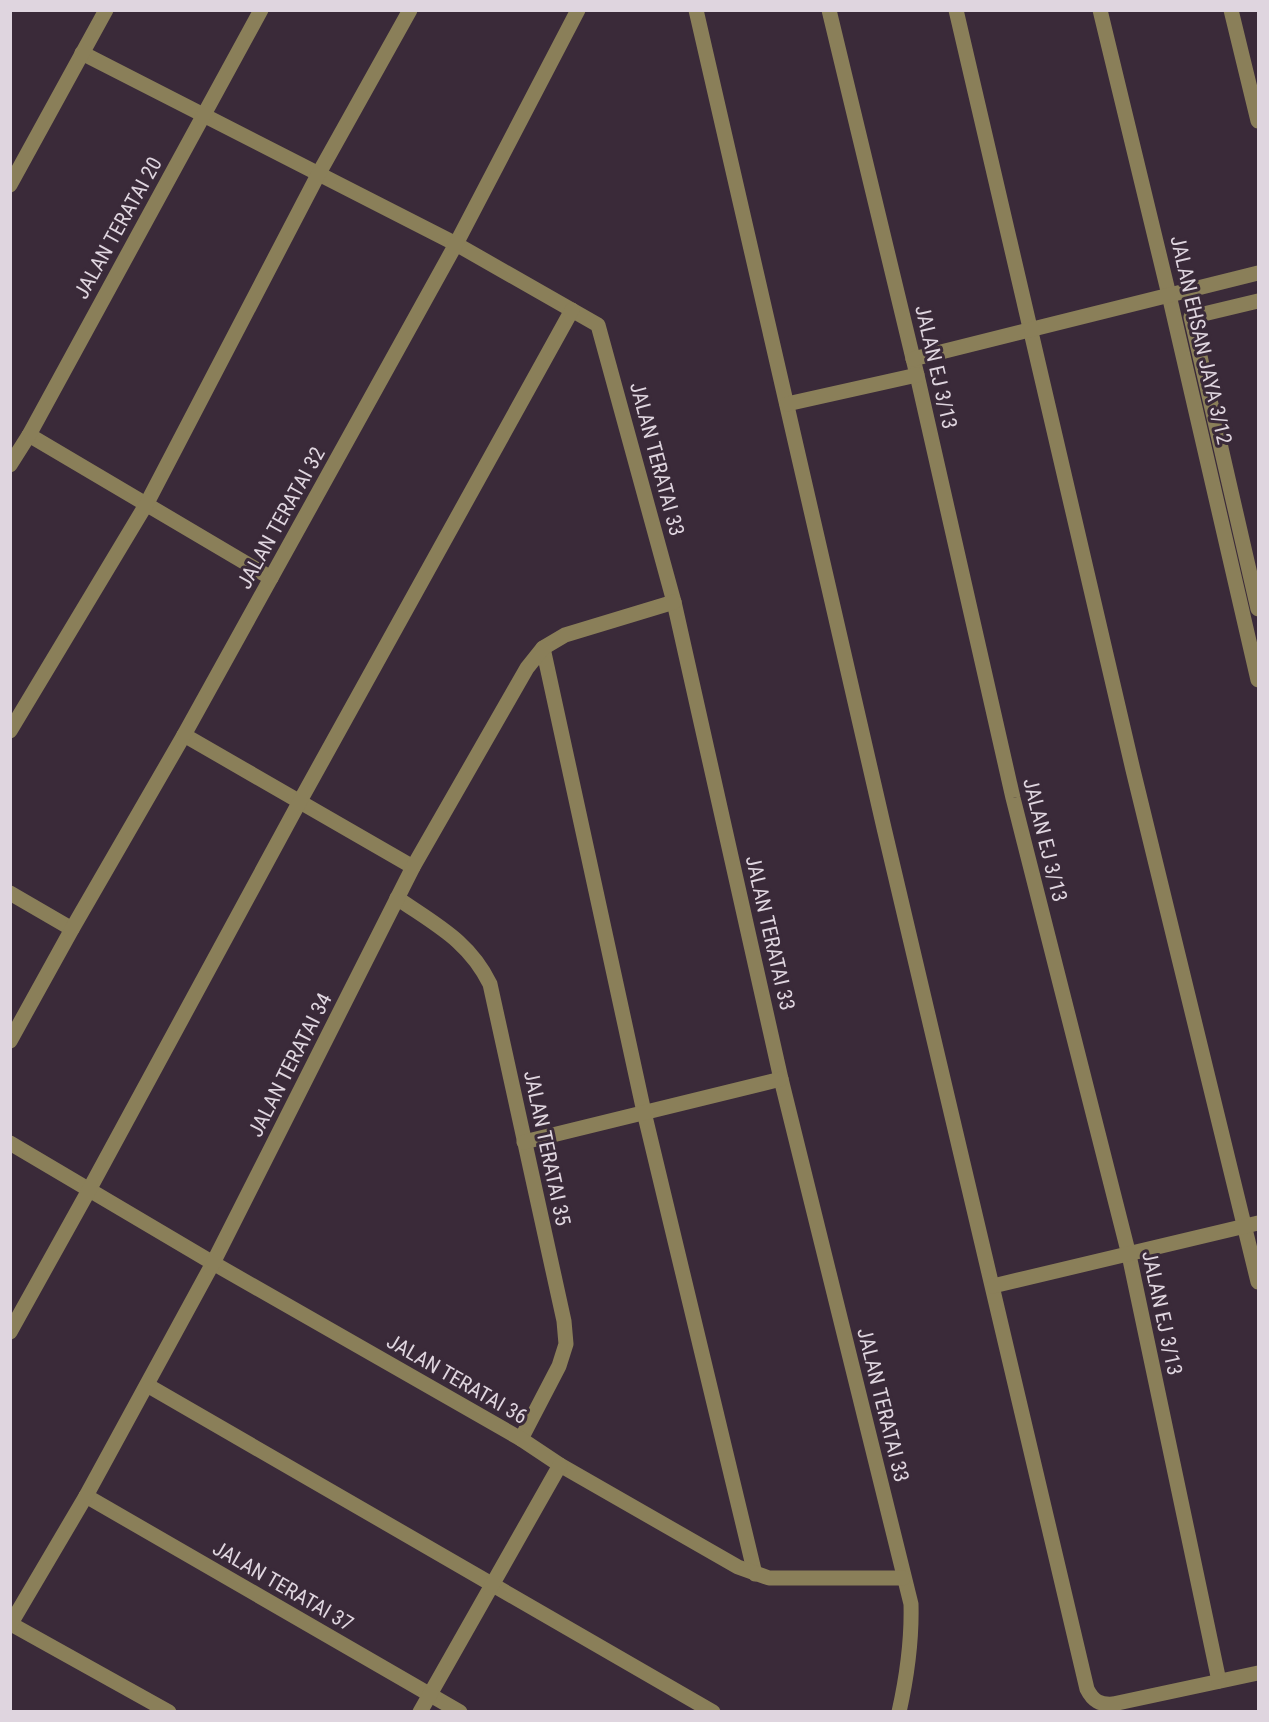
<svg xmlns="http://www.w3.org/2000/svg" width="1269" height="1722" viewBox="0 0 1269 1722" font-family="'Roboto Condensed',sans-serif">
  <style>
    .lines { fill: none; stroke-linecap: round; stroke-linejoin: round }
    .minor { stroke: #8a7f59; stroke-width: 15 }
    .labels { text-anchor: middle; stroke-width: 6; stroke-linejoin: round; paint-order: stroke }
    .street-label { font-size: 21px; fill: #dfd5df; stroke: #3a2a39 }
  </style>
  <rect width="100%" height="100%" fill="#3a2a39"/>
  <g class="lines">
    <!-- minor -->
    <g class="minor">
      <path d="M 696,10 L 884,828 L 1087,1689 C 1093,1701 1100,1705 1113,1704 L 1258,1673"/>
      <polyline points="829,10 917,375 1013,798 1129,1255 1219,1681"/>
      <polyline points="956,10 1133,770 1258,1282"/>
      <polyline points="1100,10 1169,295 1258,680"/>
      <polyline points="1231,10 1258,121"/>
      <path d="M 82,53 L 456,244 L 598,325 L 674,602 L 781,1079 L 911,1604 C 912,1641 907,1676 899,1712"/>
      <polyline points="10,185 106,10"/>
      <polyline points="1258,301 1191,317 1258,609"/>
      <polyline points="913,359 1258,273"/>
      <polyline points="787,404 917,375"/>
      <polyline points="29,435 271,578"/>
      <polyline points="10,465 29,435 261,10"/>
      <polyline points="543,648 644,1112 755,1574"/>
      <polyline points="10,731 147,503 319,173 410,10"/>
      <polyline points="184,735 413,867"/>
      <polyline points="10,893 72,929"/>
      <path d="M 397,898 C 436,925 469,941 490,984 L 564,1321 L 566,1344 L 559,1366 L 521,1439"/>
      <polyline points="10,1041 72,929 184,735 456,244 578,10"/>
      <polyline points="524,1142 781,1079"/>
      <polyline points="10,1143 213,1263 521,1439 560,1465 738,1567 769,1578 903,1578"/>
      <polyline points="993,1286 1258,1223"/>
      <polyline points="10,1332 89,1190 300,801 572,310"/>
      <polyline points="147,1385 713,1712"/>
      <polyline points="86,1496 460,1712"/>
      <polyline points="11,1624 169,1712"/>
      <polyline points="10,1625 86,1496 213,1263 413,867 527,668 543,648 565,635 674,602"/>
      <polyline points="420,1712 560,1465"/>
    </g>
  </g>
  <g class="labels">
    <!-- street labels -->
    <g class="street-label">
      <text transform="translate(118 228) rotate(-61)" y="7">JALAN TERATAI 20</text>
      <text transform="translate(1201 340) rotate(77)" y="7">JALAN EHSAN JAYA 3/12</text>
      <text transform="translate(936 367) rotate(77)" y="7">JALAN EJ 3/13</text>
      <text transform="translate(657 459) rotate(75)" y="7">JALAN TERATAI 33</text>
      <text transform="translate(281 518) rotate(-61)" y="7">JALAN TERATAI 32</text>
      <text transform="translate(1045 840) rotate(76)" y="7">JALAN EJ 3/13</text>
      <text transform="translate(770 933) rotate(77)" y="7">JALAN TERATAI 33</text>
      <text transform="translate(290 1065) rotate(-63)" y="7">JALAN TERATAI 34</text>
      <text transform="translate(547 1148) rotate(78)" y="7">JALAN TERATAI 35</text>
      <text transform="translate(1162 1313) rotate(78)" y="7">JALAN EJ 3/13</text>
      <text transform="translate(457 1379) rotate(30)" y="7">JALAN TERATAI 36</text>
      <text transform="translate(883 1405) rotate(76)" y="7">JALAN TERATAI 33</text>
      <text transform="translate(283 1586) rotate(30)" y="7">JALAN TERATAI 37</text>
    </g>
  </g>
  <!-- border -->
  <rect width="1269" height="1722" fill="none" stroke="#dfd5df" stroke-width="24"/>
</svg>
